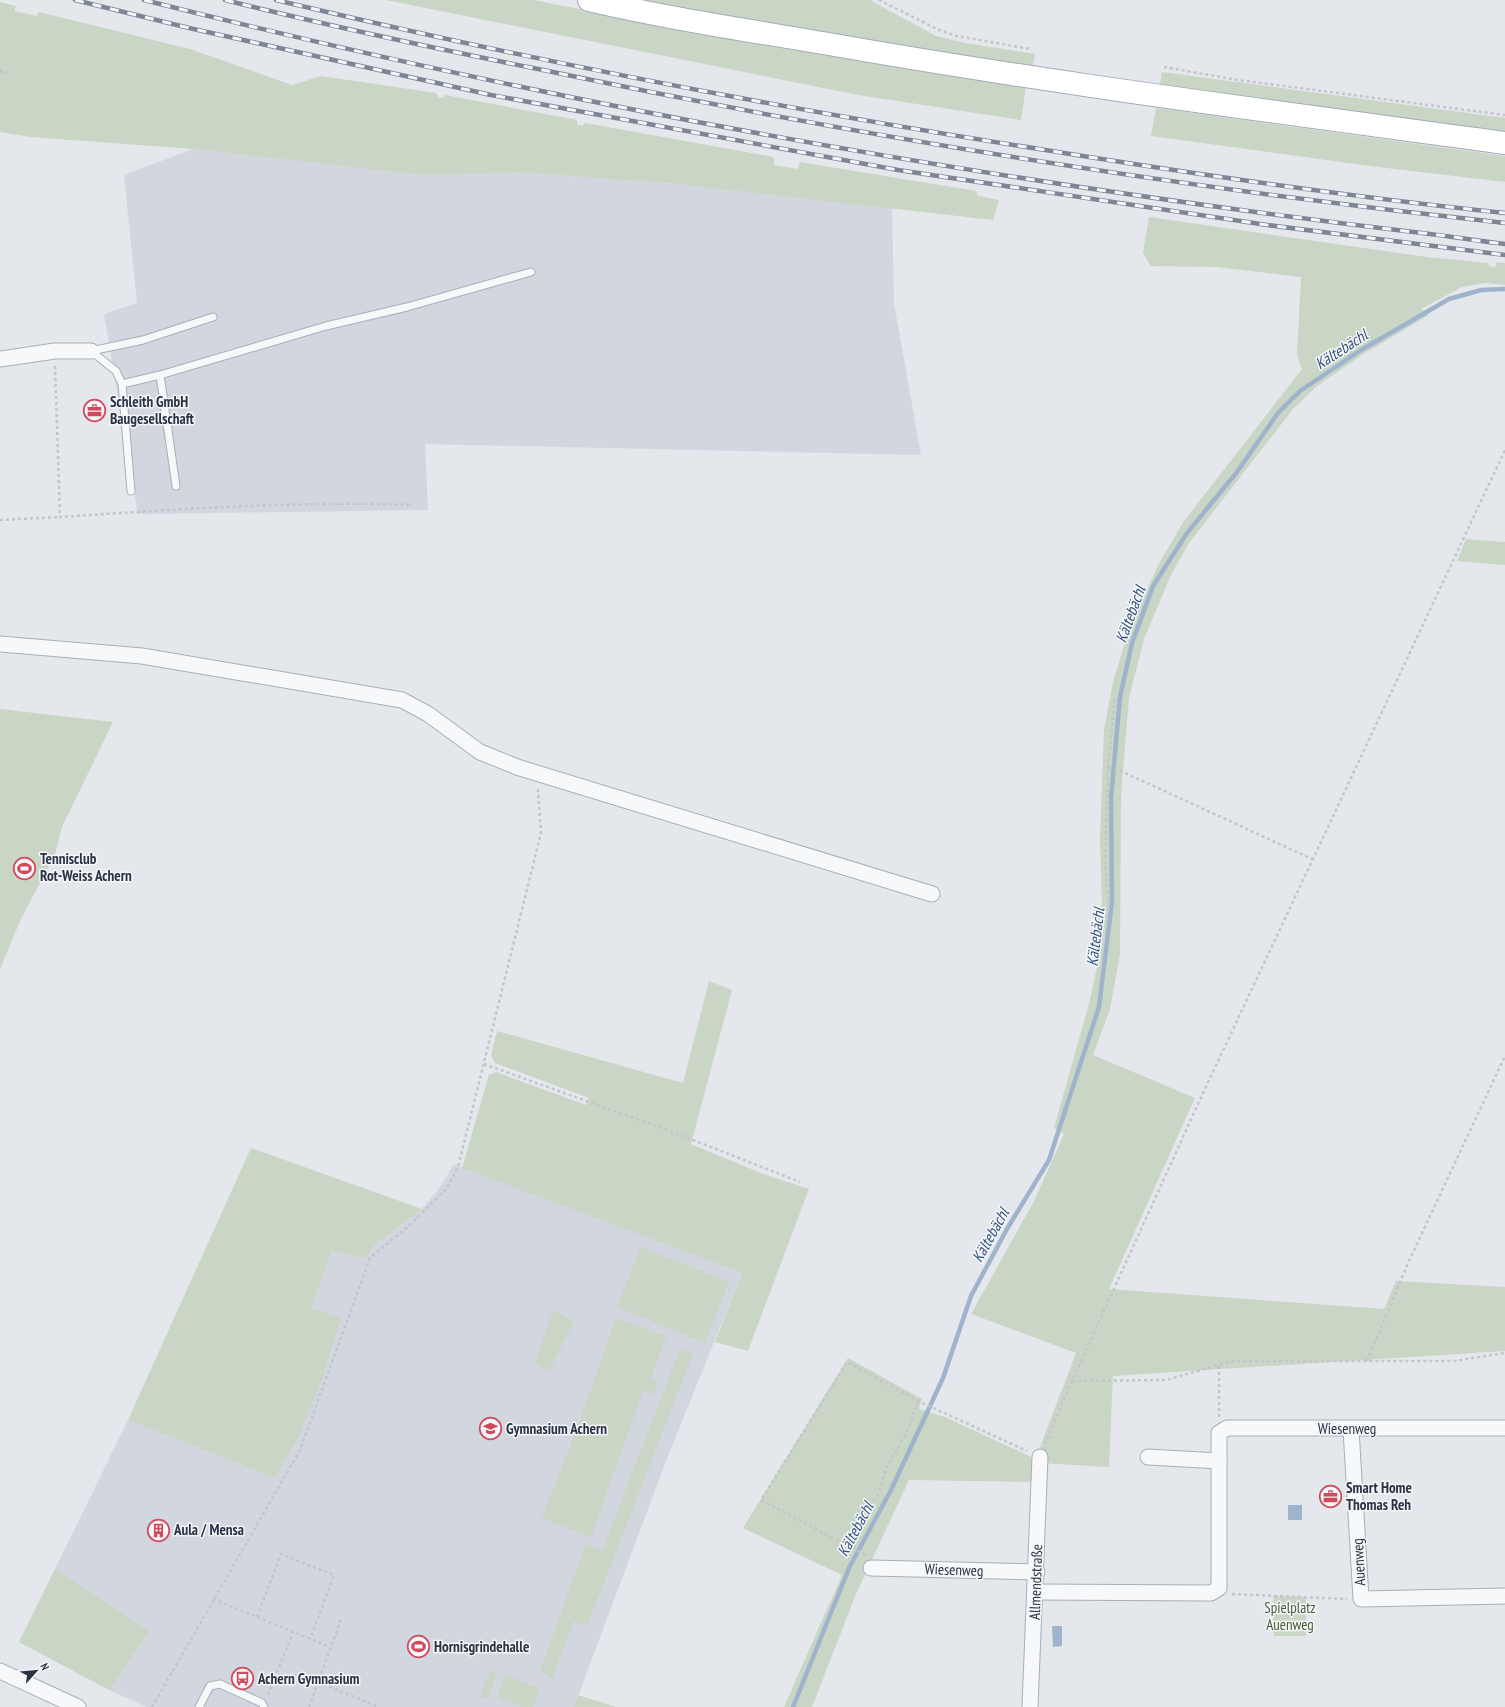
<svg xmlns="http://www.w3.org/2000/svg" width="1505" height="1707" viewBox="0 0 1505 1707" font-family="'PT Sans Narrow',sans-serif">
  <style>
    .built { fill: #d2d6de }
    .green { fill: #c9d6c5 }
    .water { fill: #9fb4cc }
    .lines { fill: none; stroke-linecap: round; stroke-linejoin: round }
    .stream { stroke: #9fb4cc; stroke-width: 4.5 }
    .lane-casing { stroke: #a9aeb7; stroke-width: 9 }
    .street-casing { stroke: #a9aeb7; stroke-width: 17 }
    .primary-casing { stroke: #a3abb8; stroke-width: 24 }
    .path { stroke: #c2c5cb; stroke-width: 2.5; stroke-dasharray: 3 3; stroke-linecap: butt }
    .lane { stroke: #f7f8fa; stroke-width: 7 }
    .street { stroke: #f7f8fa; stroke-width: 15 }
    .primary { stroke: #fff; stroke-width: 22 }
    .rail-casing { stroke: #7d8696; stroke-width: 4.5 }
    .rail { stroke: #f4f6f9; stroke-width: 3; stroke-dasharray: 9; stroke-linecap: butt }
    .labels { text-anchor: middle; stroke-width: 3; stroke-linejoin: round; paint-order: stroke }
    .poi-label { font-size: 15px; font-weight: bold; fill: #2b3445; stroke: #f4f6f9; text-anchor: start }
    .street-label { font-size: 15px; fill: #2b3445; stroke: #f4f6f9 }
    .park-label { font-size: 15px; fill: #3f6138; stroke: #f4f6f9 }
    .water-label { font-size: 16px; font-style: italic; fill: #34527a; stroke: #f4f6f9 }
  </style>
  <rect width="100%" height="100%" fill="#e4e7ec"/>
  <!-- built -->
  <g class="built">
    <polygon points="193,149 425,174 514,172 666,183 892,208 894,303 921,455 425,444 428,510 138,514 104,314 137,303 124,175"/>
    <polygon points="454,1164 742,1273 666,1461 574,1707 147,1707 109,1690 150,1631 55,1569 128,1420 275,1478 340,1318 311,1308 332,1251 365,1258 378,1242 422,1209 438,1190"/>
  </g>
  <!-- green -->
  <g class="green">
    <polygon points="386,0 533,0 786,49 1026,86 1021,120 858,95"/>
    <polygon points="632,0 870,0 936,36 965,43 1035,54 1032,70"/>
    <polygon points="0,2 16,6 14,11 37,16 39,12 190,49 292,85 321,76 436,93 438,97 443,98 445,95 577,120 577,124 582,126 585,123 774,157 774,165 798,169 800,162 976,191 978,196 999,200 993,220 666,183 514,172 425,175 193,149 30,137 0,132"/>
    <polygon points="1162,72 1505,118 1505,136 1159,90"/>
    <polygon points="1156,108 1505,156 1505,182 1370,166 1151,136"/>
    <polygon points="1149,217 1427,257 1488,263 1489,266 1495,267 1497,262 1505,263 1505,285 1484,283 1462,287 1421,309 1429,315 1362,355 1317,386 1293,409 1189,543 1171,575 1144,639 1129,698 1121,795 1120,954 1110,1009 1093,1055 1195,1098 1109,1289 1384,1309 1396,1281 1505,1287 1505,1351 1113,1376 1109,1467 1040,1463 1040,1447 1076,1353 971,1314 1034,1201 1064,1134 1054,1128 1090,1000 1102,943 1096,926 1102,904 1100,840 1104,730 1113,682 1127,636 1158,565 1184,521 1302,369 1297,355 1301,277 1216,267 1151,266 1143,253"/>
    <polygon points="1466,539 1505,542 1505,565 1457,561"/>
    <polygon points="0,709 113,722 62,827 55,854 20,921 0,969"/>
    <polygon points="709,981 732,990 691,1144 766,1175 809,1189 748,1351 715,1342 742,1273 462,1168 489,1075 496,1072 586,1105 589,1098 495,1063 491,1055 497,1031 683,1083"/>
    <polygon points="251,1148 422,1209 378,1242 365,1258 332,1251 311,1308 341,1318 322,1380 298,1438 275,1478 128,1420"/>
    <polygon points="641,1247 729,1282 705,1343 617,1307"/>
    <polygon points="553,1311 574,1321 549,1371 535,1364"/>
    <polygon points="616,1318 666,1336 651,1378 658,1381 654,1394 643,1391 591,1537 542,1518 581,1418"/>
    <polygon points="680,1349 693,1354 587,1626 574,1621 552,1678 540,1671 586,1544 602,1551"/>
    <polygon points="848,1358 922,1399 919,1409 945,1417 1031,1457 1036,1461 1035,1482 909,1480 856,1594 812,1707 784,1707 842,1575 743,1528"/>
    <polygon points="55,1569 150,1631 109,1690 19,1642"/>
    <polygon points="1273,1596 1306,1597 1306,1636 1274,1636"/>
    <polygon points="490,1671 497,1674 487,1699 480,1696"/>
    <polygon points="506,1675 540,1689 533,1707 522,1707 497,1697"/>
    <polygon points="578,1695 616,1707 574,1707"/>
  </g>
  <!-- water -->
  <g class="water">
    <rect x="1288" y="1505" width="14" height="15"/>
    <polygon points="1052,1626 1062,1626 1062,1646 1053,1647"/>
  </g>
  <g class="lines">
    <!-- stream -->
    <polyline class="stream" points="793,1707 849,1568 891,1490 943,1378 971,1296 1007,1229 1049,1160 1099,1007 1112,901 1111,798 1120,697 1132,643 1153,586 1187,533 1237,472 1278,413 1300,391 1361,350 1449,299 1481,290 1505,289"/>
    <defs>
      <g id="lane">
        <polyline points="91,351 116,371 122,384 131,491"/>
        <polyline points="91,351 143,340 213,317"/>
        <polyline points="160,375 326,326 407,307 531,272"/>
        <polyline points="122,384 160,375 176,486"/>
        <polyline points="199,1707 210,1686 220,1684 262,1703 264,1707"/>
      </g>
      <g id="street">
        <polyline points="0,359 55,351 91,351"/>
        <polyline points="0,644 142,656 402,700 428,714 480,752 517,767 932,894"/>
        <polyline points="1351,1429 1361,1599 1505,1596"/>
        <polyline points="1148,1457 1219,1461"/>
        <polyline points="871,1568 1037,1572"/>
        <polyline points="1035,1592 1211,1593 1219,1588 1219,1433 1227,1428 1505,1428"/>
        <polyline points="0,1671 78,1707"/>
        <polyline points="1030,1707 1040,1457"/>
      </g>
      <path id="primary" d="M 589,0 C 666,18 745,30 823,43 C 1049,83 1277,112 1505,143"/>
    </defs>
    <!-- lane casing -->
    <use href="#lane" class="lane-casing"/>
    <!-- street casing -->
    <use href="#street" class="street-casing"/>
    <!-- primary casing -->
    <use href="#primary" class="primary-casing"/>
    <!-- path -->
    <g class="path">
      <polyline points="879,0 939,30 957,36 1030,49"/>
      <polyline points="1164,67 1238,80 1505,115"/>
      <polyline points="0,71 10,73"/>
      <path d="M 55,366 L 60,517 C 177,509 295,501 413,505"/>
      <polyline points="0,520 60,517"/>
      <polyline points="1108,769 1121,771 1312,859"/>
      <polyline points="1099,940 1109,907 1105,864 1108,769 1115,698"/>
      <polyline points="484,1064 675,1133 800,1182"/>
      <polyline points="1367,1361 1408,1263 1505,1056"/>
      <polyline points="1072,1381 1166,1380 1233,1361 1454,1361 1505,1353"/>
      <polyline points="1219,1417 1219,1365"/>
      <polyline points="1045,1444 1066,1394 1204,1091 1505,450"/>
      <polyline points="855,1548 860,1511 876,1499 880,1491 885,1470 907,1432 918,1401"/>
      <polyline points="865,1555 761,1500 847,1362 918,1401 1027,1451"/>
      <polyline points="1232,1594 1347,1599"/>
      <polyline points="213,1599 330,1647"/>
      <polyline points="257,1617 281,1554 334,1575 310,1639"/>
      <polyline points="318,1682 379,1707"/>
      <polyline points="268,1695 293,1632"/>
      <polyline points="152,1707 300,1450 370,1258 411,1224 447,1188 458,1167 541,833 538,789"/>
      <polyline points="309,1707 341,1619"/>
    </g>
    <!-- lane -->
    <use href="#lane" class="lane"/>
    <!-- street -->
    <use href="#street" class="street"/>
    <!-- primary -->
    <use href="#primary" class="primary"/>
    <defs>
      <g id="rail">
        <polyline points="75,0 189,28 491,95 898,170 1267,225 1505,255"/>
        <path d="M 144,0 C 564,106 992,182 1422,233 C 1450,236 1477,241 1505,244"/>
        <path d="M 225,0 C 329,26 433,48 538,69 C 857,136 1180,188 1505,223"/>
        <path d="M 276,0 C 528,60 783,109 1039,149 C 1194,174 1349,197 1505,213"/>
      </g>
    </defs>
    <!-- rail casing -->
    <use href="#rail" class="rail-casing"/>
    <!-- rail -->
    <use href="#rail" class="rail"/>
  </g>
  <!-- icons -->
  <defs>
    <symbol id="office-ring" viewBox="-11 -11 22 22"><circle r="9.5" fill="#f4f6f9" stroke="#d1495b" stroke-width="1.5"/><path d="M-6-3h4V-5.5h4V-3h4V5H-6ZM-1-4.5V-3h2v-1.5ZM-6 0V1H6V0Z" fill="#d1495b"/></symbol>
    <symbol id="stadium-ring" viewBox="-11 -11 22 22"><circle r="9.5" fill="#f4f6f9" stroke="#d1495b" stroke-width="1.5"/><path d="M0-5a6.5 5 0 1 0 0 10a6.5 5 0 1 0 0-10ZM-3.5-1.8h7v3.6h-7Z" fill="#d1495b"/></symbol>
    <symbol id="school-ring" viewBox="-11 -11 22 22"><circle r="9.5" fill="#f4f6f9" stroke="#d1495b" stroke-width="1.5"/><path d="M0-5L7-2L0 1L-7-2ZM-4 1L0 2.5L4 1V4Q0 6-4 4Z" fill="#d1495b"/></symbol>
    <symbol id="building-ring" viewBox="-11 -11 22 22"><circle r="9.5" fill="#f4f6f9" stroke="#d1495b" stroke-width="1.5"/><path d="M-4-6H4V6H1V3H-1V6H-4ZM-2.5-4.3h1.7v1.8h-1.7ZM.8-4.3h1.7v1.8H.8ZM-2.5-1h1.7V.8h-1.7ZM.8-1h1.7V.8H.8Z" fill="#d1495b"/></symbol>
    <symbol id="bus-ring" viewBox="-11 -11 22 22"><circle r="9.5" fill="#f4f6f9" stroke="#d1495b" stroke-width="1.5"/><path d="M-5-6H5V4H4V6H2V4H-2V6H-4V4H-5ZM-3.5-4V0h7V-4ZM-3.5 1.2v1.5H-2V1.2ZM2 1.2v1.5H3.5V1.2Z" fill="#d1495b"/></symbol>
  </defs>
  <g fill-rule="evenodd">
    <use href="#office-ring" x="82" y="398" width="25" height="25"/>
    <use href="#stadium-ring" x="12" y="856" width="25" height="25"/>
    <use href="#school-ring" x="478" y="1416" width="25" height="25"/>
    <use href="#office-ring" x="1318" y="1484" width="25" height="25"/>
    <use href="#building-ring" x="146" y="1518" width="25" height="25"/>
    <use href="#stadium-ring" x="406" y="1634" width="25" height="25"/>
    <use href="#bus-ring" x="230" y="1666" width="25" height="25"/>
  </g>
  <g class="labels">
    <!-- poi labels -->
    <g class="poi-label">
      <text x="110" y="407">Schleith GmbH<tspan x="110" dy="17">Baugesellschaft</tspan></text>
      <text x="40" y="864">Tennisclub<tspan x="40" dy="17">Rot-Weiss Achern</tspan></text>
      <text x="506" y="1434">Gymnasium Achern</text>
      <text x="1346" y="1493">Smart Home<tspan x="1346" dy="17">Thomas Reh</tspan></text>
      <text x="174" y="1535">Aula / Mensa</text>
      <text x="434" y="1652">Hornisgrindehalle</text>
      <text x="258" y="1684">Achern Gymnasium</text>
    </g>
    <!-- street labels -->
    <g class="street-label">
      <text x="1347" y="1434">Wiesenweg</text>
      <text transform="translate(1359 1562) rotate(-93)" y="5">Auenweg</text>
      <text transform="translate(954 1570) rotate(2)" y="5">Wiesenweg</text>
      <text transform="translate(1036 1582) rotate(-88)" y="5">Allmendstraße</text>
    </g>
    <!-- park labels -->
    <g class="park-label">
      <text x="1290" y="1613">Spielplatz<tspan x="1290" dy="17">Auenweg</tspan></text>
    </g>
    <!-- water labels -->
    <g class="water-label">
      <text transform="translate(1341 349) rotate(-33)" y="6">Kältebächl</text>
      <text transform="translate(1130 614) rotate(-70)" y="6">Kältebächl</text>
      <text transform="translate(1095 937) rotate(-83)" y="6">Kältebächl</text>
      <text transform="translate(990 1235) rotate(-61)" y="6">Kältebächl</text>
      <text transform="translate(855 1529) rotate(-62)" y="6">Kältebächl</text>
    </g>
  </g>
  <!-- north arrow -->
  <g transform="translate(36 1671) rotate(63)" stroke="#f4f6f9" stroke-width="3" paint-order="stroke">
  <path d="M0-3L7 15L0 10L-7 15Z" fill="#2b3445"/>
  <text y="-6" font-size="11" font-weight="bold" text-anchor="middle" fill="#2b3445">N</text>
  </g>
</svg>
